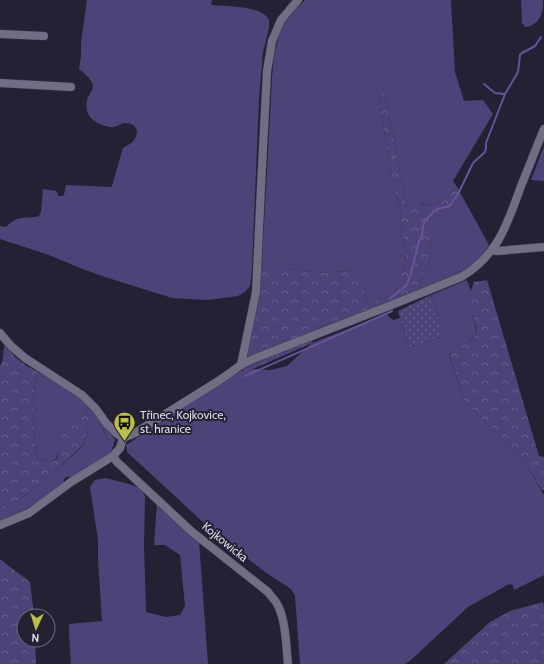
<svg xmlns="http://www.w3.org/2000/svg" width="544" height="664" viewBox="0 0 544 664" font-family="Cabin,sans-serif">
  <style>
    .grass { fill: #4e4378 }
    .forest { fill: url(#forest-crowns) }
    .garden { fill: url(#garden-dots) }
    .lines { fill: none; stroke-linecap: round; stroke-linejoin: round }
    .stream { stroke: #64549a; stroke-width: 2 }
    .minor-casing { stroke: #403c4c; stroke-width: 9 }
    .minor { stroke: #716d84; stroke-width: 8 }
    .labels { text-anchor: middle; stroke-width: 4; stroke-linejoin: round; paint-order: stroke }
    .poi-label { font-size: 12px; fill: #dedce9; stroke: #252134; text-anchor: start }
    .street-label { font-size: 12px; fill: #dedce9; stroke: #252134 }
  </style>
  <defs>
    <pattern id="forest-crowns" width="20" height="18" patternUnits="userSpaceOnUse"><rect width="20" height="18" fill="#4e4378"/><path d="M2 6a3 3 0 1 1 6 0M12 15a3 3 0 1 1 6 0" fill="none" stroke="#675e8b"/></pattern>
    <pattern id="garden-dots" width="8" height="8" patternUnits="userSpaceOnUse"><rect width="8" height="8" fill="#4e4378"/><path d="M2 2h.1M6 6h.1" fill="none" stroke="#675e8b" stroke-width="1.8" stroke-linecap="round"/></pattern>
  </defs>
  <rect width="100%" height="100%" fill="#252134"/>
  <!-- grass -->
  <g class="grass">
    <path d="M 87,0 L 212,0 L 211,4 L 212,5 C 228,7 261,5 269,20 L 269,28 L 263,52 L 259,99 L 252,268 L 250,286 L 245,292 L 238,296 L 208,300 L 172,298 L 102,276 L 80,268 L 49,255 L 0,239 L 0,226 L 6,227 C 10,223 15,219 21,218 C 27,217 33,218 39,216 L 41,212 L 43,189 L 56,191 L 59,196 L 62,196 L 64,195 L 66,185 L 111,187 L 112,186 L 123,148 C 126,146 129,145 131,143 C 141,135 138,122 124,123 C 119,124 116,128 110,127 C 104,126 97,123 93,120 C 86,114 85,106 88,97 C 90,94 93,90 93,86 C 92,79 84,73 79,69 L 81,56 L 81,43 Z"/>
    <polygon points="305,0 451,0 455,72 464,101 483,100 493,114 453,181 459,190 452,191 444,200 428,206 423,204 407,208 385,94 381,85 378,82 377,88 392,179 400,210 402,236 407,250 404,268 398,278 397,288 389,296 371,302 367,303 366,300 361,278 356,270 322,273 292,269 283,272 266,272 263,270 262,257 267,172 272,77 274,55 281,28 288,17"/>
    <path d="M 521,0 L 543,0 C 544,12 539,26 525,27 L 522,23 Z"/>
    <polygon points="544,147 544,181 531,180 542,151"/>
    <path d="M 462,196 L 489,245 C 486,249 484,254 480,258 C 464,273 442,281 422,290 L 420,282 L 422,277 L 429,263 L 431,240 L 431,233 L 433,228 L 444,218 Z"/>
    <polygon points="467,280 471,291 469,307 475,324 476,332 474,337 463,346 449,353 464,401 525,462 544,495 544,575 514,590 513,585 509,584 468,607 411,660 405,664 300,664 295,596 291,589 265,572 217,535 127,452 126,445 240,371 254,369 270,370 287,366 312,343 366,322 385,313 393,320 400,318 409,348 444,336 431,295"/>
    <path d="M 40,373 L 55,381 L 70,390 L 79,398 L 86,402 L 89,404 L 87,410 L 83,416 L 74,419 L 57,443 C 59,450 59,454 55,460 L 50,461 L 40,460 L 36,456 C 34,429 30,401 37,374 Z"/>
    <path d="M 92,418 L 97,420 L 101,426 L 111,444 L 112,448 L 111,453 L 72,480 L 69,477 L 66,477 L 64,479 L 64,484 C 43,499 23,512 0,524 L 0,511 L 18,501 L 52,474 L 82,447 L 88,433 C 86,427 86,422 92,418 Z"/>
    <polygon points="106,478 129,484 140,488 145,496 144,546 146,612 166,617 180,615 185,606 180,555 165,545 154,545 157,503 199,541 208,664 71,664 69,634 69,624 102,621 98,560 98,540 90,487 95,480"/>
  </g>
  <!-- forest -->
  <g class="forest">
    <path d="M 378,82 L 381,85 L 385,94 L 407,208 C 415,205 419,203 428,206 L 444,200 L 452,191 L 459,190 L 462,196 L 444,218 L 433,228 L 431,233 L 431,240 L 429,263 L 422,277 L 420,282 L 422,290 L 317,329 L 312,343 L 248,371 L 243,371 L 243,369 L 258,362 L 248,357 L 246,353 L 262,257 L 263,270 L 266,272 L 283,272 L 292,269 L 322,273 L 356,270 C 365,276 363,294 367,303 L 371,302 L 389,296 L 397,288 L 398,278 L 404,268 L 407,250 L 402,236 L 400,210 L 392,179 L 377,88 Z"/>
    <path d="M 487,280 L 539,456 L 544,457 L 544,490 L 542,490 L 525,462 L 464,401 L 449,352 C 457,348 468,344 474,337 C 481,329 471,316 469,307 C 468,299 471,290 474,282 Z"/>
    <path d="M 5,344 L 15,357 L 27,366 L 40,373 L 37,374 C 30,401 34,429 36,456 L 40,460 L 50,461 L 56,460 C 62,450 54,443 59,435 C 61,431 65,425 68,422 C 78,414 84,422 89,404 L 107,427 L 115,440 L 112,448 C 109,439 101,422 92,418 C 86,422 86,427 88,433 L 82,446 L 52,474 L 18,501 L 0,511 L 0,366 C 5,359 2,351 5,344 Z"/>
    <polygon points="0,559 6,564 30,582 34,616 24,616 24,640 35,640 36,664 0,664"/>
    <polygon points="543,602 544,607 544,664 444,664 490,622 510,611"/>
  </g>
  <!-- garden -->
  <polygon class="garden" points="431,295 444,336 409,348 398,311"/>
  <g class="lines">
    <!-- stream -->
    <g class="stream">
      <polyline points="484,84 495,93 505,94"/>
      <polyline points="390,299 392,297 407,285 411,273 419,241 422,236 423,226 425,220 437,209 450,206 458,194 473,163 484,153 486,149 486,143 505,94 518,72 520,55 522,53 535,46 541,37"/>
      <polyline points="245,376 390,312 392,311"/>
    </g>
    <defs>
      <g id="minor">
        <polyline points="0,34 44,36"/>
        <polyline points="0,83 71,87"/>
        <polyline points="492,250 497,251 544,247"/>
        <path d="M 0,333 L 11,346 L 25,358 L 82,395 L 96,409 L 106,423 L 116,433 L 123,438 L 135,433 L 220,380 L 241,365 L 253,359 L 389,306 L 461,277 C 498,255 507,225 521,186 C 529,167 536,148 544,129"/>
        <polyline points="241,365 256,292 261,187 267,71 272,41 281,20 298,0"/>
        <path d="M 113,456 L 117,462 L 191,531 L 268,592 C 270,595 273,598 276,602 C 286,618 286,645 288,664"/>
        <polyline points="0,525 29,513 71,482 113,456 120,448 123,438"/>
      </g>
    </defs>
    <!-- minor casing -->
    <use href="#minor" class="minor-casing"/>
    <!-- minor -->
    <use href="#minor" class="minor"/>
  </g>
  <!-- icons -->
  <defs>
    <symbol id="bus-pin" viewBox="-11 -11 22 30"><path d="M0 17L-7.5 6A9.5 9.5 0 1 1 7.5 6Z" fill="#bac045" stroke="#252134"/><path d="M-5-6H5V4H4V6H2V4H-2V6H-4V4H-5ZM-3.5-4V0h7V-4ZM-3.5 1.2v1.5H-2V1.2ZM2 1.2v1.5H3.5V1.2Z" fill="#111"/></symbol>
  </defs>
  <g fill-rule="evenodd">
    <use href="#bus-pin" x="112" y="410" width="25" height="34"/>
  </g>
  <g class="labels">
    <!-- poi labels -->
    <g class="poi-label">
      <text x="140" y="419">Třinec, Kojkovice,<tspan x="140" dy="14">st. hranice</tspan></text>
    </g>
    <!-- street labels -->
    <g class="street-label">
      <text transform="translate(225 542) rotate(39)" y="4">Kojkowicka</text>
    </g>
  </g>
  <!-- north arrow -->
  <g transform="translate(36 628) rotate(184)"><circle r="19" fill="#252134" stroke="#6f6c7c"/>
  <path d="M0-3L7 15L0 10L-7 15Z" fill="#bac045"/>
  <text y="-6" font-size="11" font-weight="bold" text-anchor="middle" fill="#dedce9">N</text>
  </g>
</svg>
